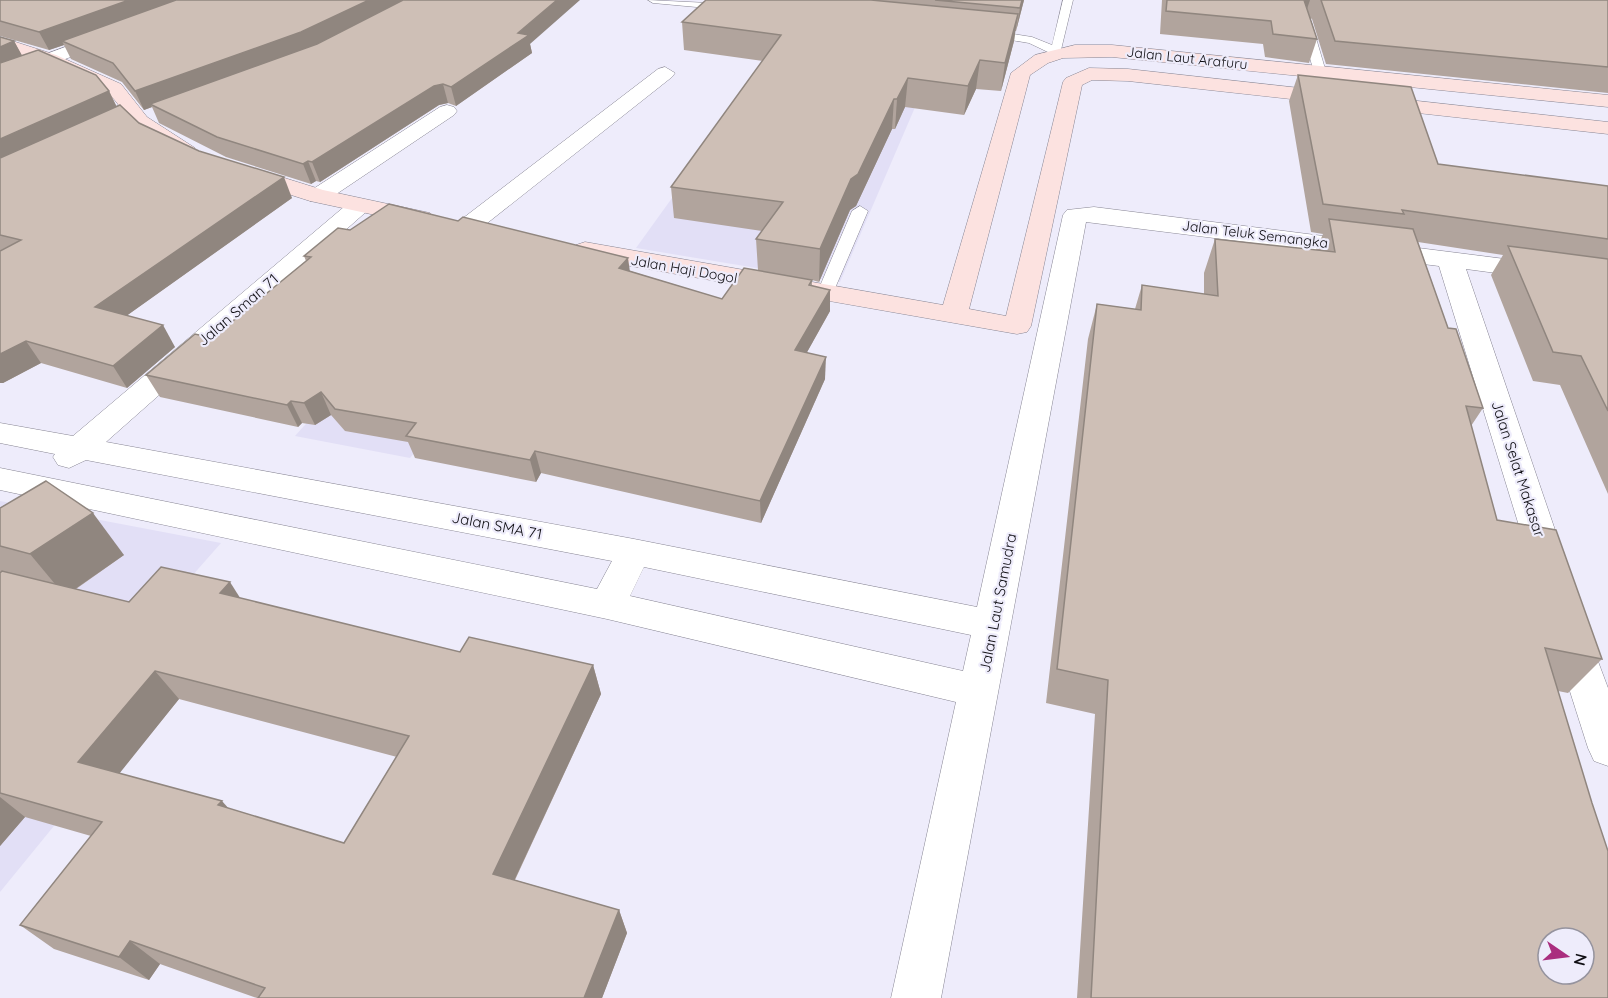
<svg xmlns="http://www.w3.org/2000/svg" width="1608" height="998" viewBox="0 0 1608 998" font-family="Quicksand,sans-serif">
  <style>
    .built { fill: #e2dff6 }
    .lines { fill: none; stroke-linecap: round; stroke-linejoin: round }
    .lane-casing { stroke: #878593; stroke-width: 1 }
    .street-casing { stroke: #878593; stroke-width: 1 }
    .secondary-casing { stroke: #878593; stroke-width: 1 }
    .lane { fill: #fff; fill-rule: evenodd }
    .street { fill: #fff; fill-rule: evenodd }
    .secondary { fill: #fce2e0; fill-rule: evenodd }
    .wall { fill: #b1a49d; fill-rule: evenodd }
    .shaded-wall { fill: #90867f }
    .building { fill: #cebfb6; stroke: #90867f; stroke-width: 1.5; fill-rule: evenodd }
    .labels { text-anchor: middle; stroke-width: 4.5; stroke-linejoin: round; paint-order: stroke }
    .far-street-label { font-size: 14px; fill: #0f0e13; stroke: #eeecfb }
    .street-label { font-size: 15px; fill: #0f0e13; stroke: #eeecfb }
  </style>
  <rect width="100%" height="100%" fill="#eeecfb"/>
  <!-- built -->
  <g class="built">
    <polygon points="767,66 925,84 840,282 636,248"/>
    <polygon points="372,351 479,370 410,458 295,436"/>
    <polygon points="0,501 221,543 25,765 89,783 0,892"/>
  </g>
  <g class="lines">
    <defs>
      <g id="lane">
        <polygon points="648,0 729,4 734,7 729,10 653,3"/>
        <polygon points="1063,0 1073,0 1060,54 1052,54 1029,43 987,36 981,33 987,30 1032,37 1052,45"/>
        <polygon points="1305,18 1311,21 1326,72 1324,75 1314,72 1299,21"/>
        <polygon points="860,206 868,211 833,293 825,298 819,297 817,293 852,211"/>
      </g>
      <g id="street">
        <polygon points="109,31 118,36 115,40 0,84 0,71"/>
        <polygon points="665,67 675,73 672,77 476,232 467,234 458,232 455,227 458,222 658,69"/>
        <polygon points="447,105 454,107 457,111 454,115 326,201 310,201 306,196 310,191 440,107"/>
        <path d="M 359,199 L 367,201 L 371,206 L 367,211 L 106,442 L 634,539 L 977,607 L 1063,215 L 1067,210 L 1094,207 L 1608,272 L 1608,288 L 1466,269 L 1568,568 L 1562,578 L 1550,582 L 1538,578 L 1532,568 L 1439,266 L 1086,222 L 941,998 L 891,998 L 956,702 L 607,619 L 0,490 L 0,468 L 597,589 L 612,561 L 86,460 L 69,468 L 58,465 L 53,457 L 55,454 L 0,443 L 0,423 L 73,436 L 351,201 ZM 644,567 L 971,635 L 963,671 L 630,596 Z"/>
        <polygon points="1571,620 1584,624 1608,688 1608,766 1594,761 1588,748 1552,635 1558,624"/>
      </g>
      <g id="secondary">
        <path d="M 0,37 L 56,55 L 121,84 L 147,117 L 195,148 L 192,153 C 173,157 144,138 132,124 C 123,114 118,100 106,92 C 79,74 32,60 0,49 Z"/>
        <polygon points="1075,45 1112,45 1608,95 1608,107 1112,57 1063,58 1048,63 1030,75 969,309 1006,316 1063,82 1066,78 1089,68 1128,69 1608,122 1608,134 1128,81 1092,80 1082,85 1031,326 1027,332 1017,334 585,258 576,255 572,250 576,245 585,242 943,305 1011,73 1035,55"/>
        <polygon points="246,166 323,190 430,213 434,218 430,223 422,225 310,201 238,178 235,173 238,168"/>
      </g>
    </defs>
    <!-- lane casing -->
    <use href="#lane" class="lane-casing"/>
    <!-- street casing -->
    <use href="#street" class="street-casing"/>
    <!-- secondary casing -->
    <use href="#secondary" class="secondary-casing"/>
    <!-- lane -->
    <use href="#lane" class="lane"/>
    <!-- street -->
    <use href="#street" class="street"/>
    <!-- secondary -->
    <use href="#secondary" class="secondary"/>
  </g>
  <!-- wall -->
  <g class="wall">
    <polygon points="0,0 530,44 532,53 456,106 448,103 439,105 320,182 316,181 311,184 226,157 159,123 152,107 144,110 122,82 71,59 64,45 49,50 0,36"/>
    <polygon points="706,0 1024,0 1016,31 1015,31 1014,41 1001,91 976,89 964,115 905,107 895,129 892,129 856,206 850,210 819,282 812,280 812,286 830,290 830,311 807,352 825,379 761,523 541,473 536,482 415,458 408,442 345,431 331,415 315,425 302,423 298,427 160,397 146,375 212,338 306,261 304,256 350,230 630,271 722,299 758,270 756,239 762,231 674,218 671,187 763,61 684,50 682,22"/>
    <polygon points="1162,0 1608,0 1608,93 1326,64 1312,19 1310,18 1317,39 1309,63 1265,57 1263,44 1160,34"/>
    <polygon points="0,37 14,41 22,56 109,91 117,107 139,123 292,198 126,316 175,347 127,388 41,363 3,383 0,383"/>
    <polygon points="1298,75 1438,164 1608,186 1608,494 1560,385 1533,381 1491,275 1503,255 1418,242 1448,328 1483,408 1471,426 1497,520 1602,659 1568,693 1558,691 1608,998 1077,998 1095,714 1046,703 1088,339 1097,304 1135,309 1142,285 1204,294 1204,273 1215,239 1316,250 1323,234 1311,232 1289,101"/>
    <path d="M 0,508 L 124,555 L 76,589 L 129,602 L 240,598 L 460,652 L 593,665 L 601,694 L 515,880 L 619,910 L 627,933 L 602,998 L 257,998 L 160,964 L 149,980 L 54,949 L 20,925 L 91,836 L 25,817 L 0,846 ZM 179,699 L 397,757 L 344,843 L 228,808 L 119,773 Z"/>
  </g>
  <!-- shaded-wall -->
  <g class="shaded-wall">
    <polygon points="129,0 184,0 62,41 64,45 49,50 39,32"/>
    <polygon points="369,0 410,0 307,50 150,104 152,107 144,110 135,91"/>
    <polygon points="557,0 580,0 530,44 532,53 456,106 451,87 518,33"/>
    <polygon points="1022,0 1024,0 1016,31 1020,8"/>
    <polygon points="1303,0 1310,0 1305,15"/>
    <polygon points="1018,14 1014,41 1001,91 1005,63"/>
    <polygon points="14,41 24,59 0,69 0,47"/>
    <polygon points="980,60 976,89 964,115 968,86"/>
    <polygon points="908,78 905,107 895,129 897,99"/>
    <polygon points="443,84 448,103 439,105 320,182 312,162 434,86"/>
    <polygon points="109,91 118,110 0,165 0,139"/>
    <polygon points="894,99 892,129 856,206 850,210 819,282 820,249 851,179"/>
    <polygon points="308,161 316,181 311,184 303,164"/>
    <polygon points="284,177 292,198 108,329 95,307"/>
    <polygon points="628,258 631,279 619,268"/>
    <polygon points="830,290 830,311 796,372 795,350"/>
    <polygon points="163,325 175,347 127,388 113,366"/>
    <polygon points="26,341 41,363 3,383 0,383 0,354"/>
    <polygon points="826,357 825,379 761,523 760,501"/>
    <polygon points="321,392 331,415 315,425 304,403"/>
    <polygon points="291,401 302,423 298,427 287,405"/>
    <polygon points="535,451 541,473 536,482 530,460"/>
    <polygon points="93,513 124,555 65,596 30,554"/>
    <polygon points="230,582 249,612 220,593"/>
    <polygon points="593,665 601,694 506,898 493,874"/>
    <polygon points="155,671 179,699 107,789 78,762"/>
    <polygon points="0,797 25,817 0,846"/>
    <polygon points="222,801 245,827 218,805"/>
    <polygon points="619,910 627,933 602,998 584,998"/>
    <polygon points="130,941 160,964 149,980 119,957"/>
  </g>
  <!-- building -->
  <g class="building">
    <polygon points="0,0 129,0 39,32 0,21"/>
    <polygon points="176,0 369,0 301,32 135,91 113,63 62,41"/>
    <polygon points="403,0 557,0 518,33 529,35 451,87 443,84 434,86 312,162 308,161 303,164 217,137 150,104 317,44"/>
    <polygon points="706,0 871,0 1018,14 1005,63 980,60 968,86 908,78 897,99 894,99 858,174 851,179 820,249 756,239 783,202 671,187 781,35 682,22"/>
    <polygon points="935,0 1022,0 1020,8"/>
    <polygon points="1167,0 1304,0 1317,39 1273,34 1271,21 1166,11"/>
    <polygon points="1321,0 1608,0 1608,67 1335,41"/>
    <polygon points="0,37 14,41 0,47"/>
    <polygon points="38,50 96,75 109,91 0,139 0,63"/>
    <polygon points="1298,75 1411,87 1438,164 1608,186 1608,239 1402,210 1404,214 1323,204"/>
    <polygon points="120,105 139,123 199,151 284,177 95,307 163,325 113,366 26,341 0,354 0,251 21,240 0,235 0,158"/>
    <polygon points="389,204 458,221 463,217 628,258 619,268 722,299 744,268 812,280 809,285 830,290 795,350 826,357 760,501 535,451 530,460 406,436 416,423 335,409 321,392 304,403 291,401 287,405 146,375 195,334 212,338 311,257 304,256 338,228 350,230"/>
    <path d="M 1329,219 L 1413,229 L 1448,328 L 1456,329 L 1483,408 L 1466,406 L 1497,520 L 1556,530 L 1602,659 L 1545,648 L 1592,803 L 1608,851 L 1608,998 L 1091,998 L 1108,680 L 1057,669 L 1097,304 L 1141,310 L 1142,285 L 1218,296 L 1215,239 L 1335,252 ZM 1548,938 L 1584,938 L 1584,974 L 1548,974 Z"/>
    <polygon points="1508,246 1608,259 1608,411 1581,356 1553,352"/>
    <polygon points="46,481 93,513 30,554 0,546 0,508"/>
    <path d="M 161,567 L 230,582 L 220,593 L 460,652 L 469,637 L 593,665 L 493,874 L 619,910 L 584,998 L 258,998 L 265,988 L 130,941 L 119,957 L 20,925 L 102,822 L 0,793 L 0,573 L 2,571 L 129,602 ZM 155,671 L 409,736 L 344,843 L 218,805 L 222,801 L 78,762 Z"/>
  </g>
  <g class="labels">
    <!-- far-street labels -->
    <g class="far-street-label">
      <text transform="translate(1187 58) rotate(6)" y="5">Jalan Laut Arafuru</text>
      <text transform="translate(1255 234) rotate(7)" y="5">Jalan Teluk Semangka</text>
      <text transform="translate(684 269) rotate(10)" y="5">Jalan Haji Dogol</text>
    </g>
    <!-- street labels -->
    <g class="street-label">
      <text transform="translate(238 310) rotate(-41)" y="5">Jalan Sman 71</text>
      <text transform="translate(1518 469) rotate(72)" y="5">Jalan Selat Makasar</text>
      <text transform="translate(497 526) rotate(11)" y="5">Jalan SMA 71</text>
      <text transform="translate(998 603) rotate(-79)" y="5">Jalan Laut Samudra</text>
    </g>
  </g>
  <!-- north arrow -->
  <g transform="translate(1566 956) rotate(104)"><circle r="28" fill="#eeecfb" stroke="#95939e" stroke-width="1.5"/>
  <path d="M0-4.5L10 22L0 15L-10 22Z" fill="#aa2e7f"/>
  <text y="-9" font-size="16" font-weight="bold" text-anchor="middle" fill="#0f0e13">N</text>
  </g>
</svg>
